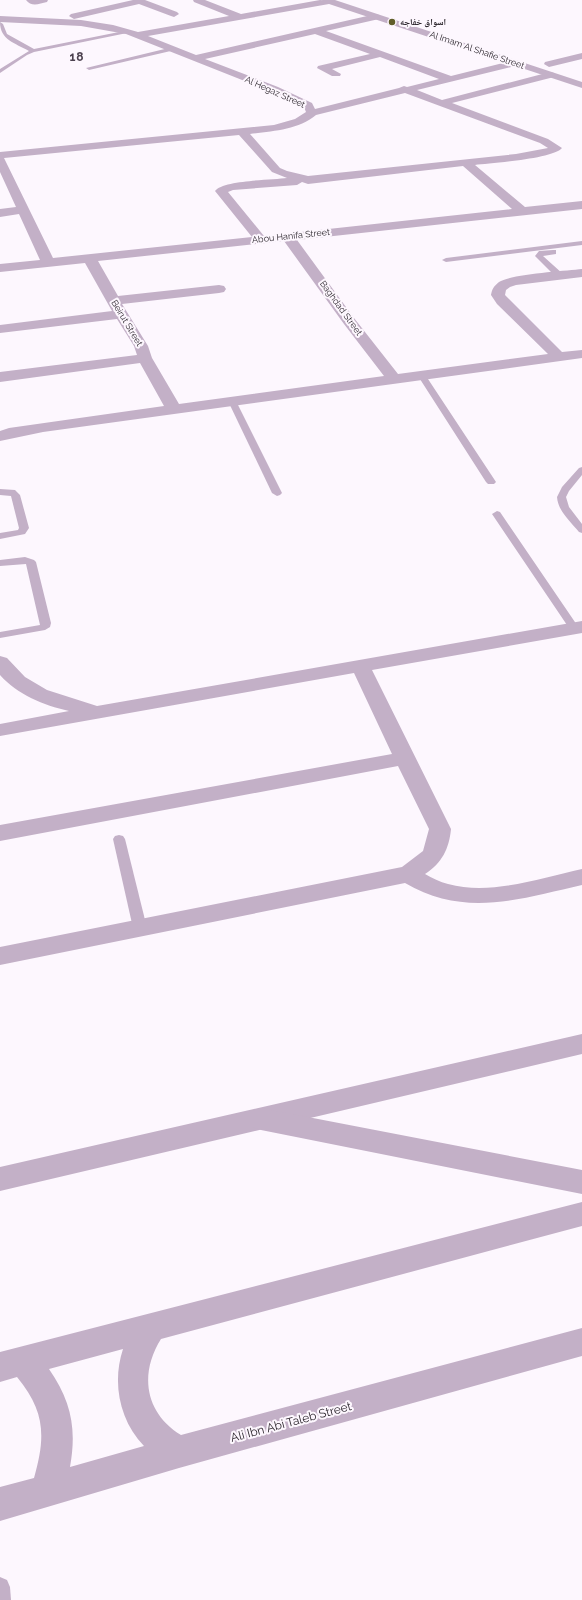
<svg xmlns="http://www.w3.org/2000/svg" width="582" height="1600" viewBox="0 0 582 1600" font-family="Raleway,'Noto Naskh Arabic',sans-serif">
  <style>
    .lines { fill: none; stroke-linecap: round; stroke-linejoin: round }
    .service { fill: #c3b0c7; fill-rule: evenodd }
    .minor { fill: #c3b0c7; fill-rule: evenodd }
    .tertiary { fill: #c3b0c7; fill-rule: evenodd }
    .poi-dot { fill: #605d29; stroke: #fdf7fe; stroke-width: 1.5 }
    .labels { text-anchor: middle; stroke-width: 4; stroke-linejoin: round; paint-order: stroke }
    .far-poi-label { font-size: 9px; font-weight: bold; fill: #2e282f; stroke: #fdf7fe; text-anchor: start }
    .far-street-label { font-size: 9px; fill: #2e282f; stroke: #fdf7fe }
    .far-district-label { font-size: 12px; font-weight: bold; letter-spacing: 1px; fill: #4c414f; stroke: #fdf7fe }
    .near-street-label { font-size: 12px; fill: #2e282f; stroke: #fdf7fe }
  </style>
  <rect width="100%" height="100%" fill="#fdf7fe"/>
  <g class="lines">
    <!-- service -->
    <g class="service">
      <path d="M 0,22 L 3,24 L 7,34 L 34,49 L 129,30 L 132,32 L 34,52 L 27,55 L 0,73 L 0,69 L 29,51 C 15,43 0,40 0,22 Z"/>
      <polygon points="173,47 176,49 175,50 89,70 86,68"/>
      <polygon points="582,241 582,245 446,262 442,260 446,258"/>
      <polygon points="553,250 556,250 556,254 543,256 563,274 563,278 557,278 535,256 539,251"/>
      <polygon points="419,374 425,374 426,376 496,482 494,484 488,484 486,482 418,376"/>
      <polygon points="232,398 236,401 282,493 280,495 277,496 272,493 228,401"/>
      <path d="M 582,467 L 582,475 L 569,491 L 566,497 L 569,507 L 582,524 L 582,533 L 579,532 C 570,521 558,511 557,497 L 562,487 L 579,468 Z"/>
      <polygon points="0,489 15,490 20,495 29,528 25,534 0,539 0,533 18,530 19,528 11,496 0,495"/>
      <polygon points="497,511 500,512 579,628 578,630 570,630 569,628 492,514"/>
      <polygon points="25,557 34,560 36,562 51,623 50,627 45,630 0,638 0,632 40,625 26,564 0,566 0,560"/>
      <polygon points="119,835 123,836 125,839 147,928 145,931 140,933 135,931 133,928 113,839 115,836"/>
      <polygon points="0,1577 7,1580 10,1587 11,1600 0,1600"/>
    </g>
    <!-- minor -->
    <g class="minor">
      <path d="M 26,0 L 48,0 L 47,2 C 39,4 31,7 26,0 Z"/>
      <polygon points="133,0 145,0 177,12 179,14 174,17 171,16 139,4 74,19 69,16 71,14"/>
      <path d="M 193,0 L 205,0 L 241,14 L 320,0 L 333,1 L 329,4 L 148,36 L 196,55 L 376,14 L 379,15 L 381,17 L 379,19 L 326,31 L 451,76 L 515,60 L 520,63 L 519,65 L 417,90 L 442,100 L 550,72 L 554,73 L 555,75 L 554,77 L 452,103 L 548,139 L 562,148 C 553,159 491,163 475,165 L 525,207 L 582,201 L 582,209 L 297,240 L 354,318 L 398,374 L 548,354 L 497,304 L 491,295 C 492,289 494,286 499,282 C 511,274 565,271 582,269 L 582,277 L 516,285 L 510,287 L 506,290 L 505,295 L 562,352 L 582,350 L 582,358 L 43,432 L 0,441 L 0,431 L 9,428 L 164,406 L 140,363 L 0,382 L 0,372 L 137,355 L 134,346 L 117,319 L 0,333 L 0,325 L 112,311 L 85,263 L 0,272 L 0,264 L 40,260 L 19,214 L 0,217 L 0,209 L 16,207 L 0,172 L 0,152 L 274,125 L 295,119 L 306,112 L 304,107 L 270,91 L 126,34 L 81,26 L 0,22 L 0,16 L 81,20 L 113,25 L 138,32 L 229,16 L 194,2 ZM 315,34 L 370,54 L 318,66 L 317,68 L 332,76 L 340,76 L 341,74 L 332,69 L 380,57 L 439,79 L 407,87 L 404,86 L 399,88 L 315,109 L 312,103 L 278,87 L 205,59 ZM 405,93 L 540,143 L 548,148 L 516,154 L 308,176 L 287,171 L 280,168 L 250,134 C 273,131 298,130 316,115 ZM 239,135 L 272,172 L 287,178 C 272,180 223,180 215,191 L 252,237 L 53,258 L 4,158 ZM 463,166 L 512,209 L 264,236 L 228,192 L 233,190 L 297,185 L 302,182 L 308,184 ZM 284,241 L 344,324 L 384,376 L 179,404 L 152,358 L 148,346 L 122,304 L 219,293 L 224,292 L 226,289 L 224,286 L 219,285 L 118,296 L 98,261 Z"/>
      <polygon points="582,53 582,59 549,67 544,64 545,62"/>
      <path d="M 582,621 L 582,633 L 372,670 L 451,829 C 449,849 442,863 425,874 C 432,878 440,882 448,884 C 491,896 540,878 582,869 L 582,885 C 520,899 464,918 405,883 L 0,965 L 0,947 L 402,867 L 423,851 L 429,829 L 398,766 L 0,841 L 0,825 L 392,754 L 354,673 L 0,736 L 0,724 L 69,711 C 43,705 18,695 0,675 L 0,656 L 7,658 L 25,677 L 47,690 L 97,706 Z"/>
      <polygon points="582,1034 582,1054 0,1191 0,1167"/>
    </g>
    <!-- tertiary -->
    <g class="tertiary">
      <polygon points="322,0 335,0 582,82 582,88 323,2"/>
      <polygon points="261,1108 582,1170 582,1194 261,1130 251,1127 247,1119 251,1111"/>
      <path d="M 582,1202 L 582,1226 L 161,1339 C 139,1374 145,1413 181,1435 L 582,1328 L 582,1356 L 179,1468 L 0,1521 L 0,1487 L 34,1478 C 46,1436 45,1411 17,1377 L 0,1382 L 0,1352 ZM 123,1349 C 112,1382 119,1420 144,1446 L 70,1467 C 77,1428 71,1401 49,1369 Z"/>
    </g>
  </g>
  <!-- markers -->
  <circle class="poi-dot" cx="392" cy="22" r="4"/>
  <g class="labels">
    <!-- far-poi labels -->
    <g class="far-poi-label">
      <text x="400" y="25">اسواق خفاجه</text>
    </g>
    <!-- far-street labels -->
    <g class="far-street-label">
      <text transform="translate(477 50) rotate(19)" y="3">Al Imam Al Shafie Street</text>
      <text transform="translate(275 92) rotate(24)" y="3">Al Hegaz Street</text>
      <text transform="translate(291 236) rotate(-6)" y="3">Abou Hanifa Street</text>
      <text transform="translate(341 308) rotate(54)" y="3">Baghdad Street</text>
      <text transform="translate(127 323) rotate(59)" y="3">Beirut Street</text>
    </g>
    <!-- far-district labels -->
    <g class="far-district-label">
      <text x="77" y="61">18</text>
    </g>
    <!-- near-street labels -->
    <g class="near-street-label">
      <text transform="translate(291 1422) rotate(-15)" y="4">Ali Ibn Abi Taleb Street</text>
    </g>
  </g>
</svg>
